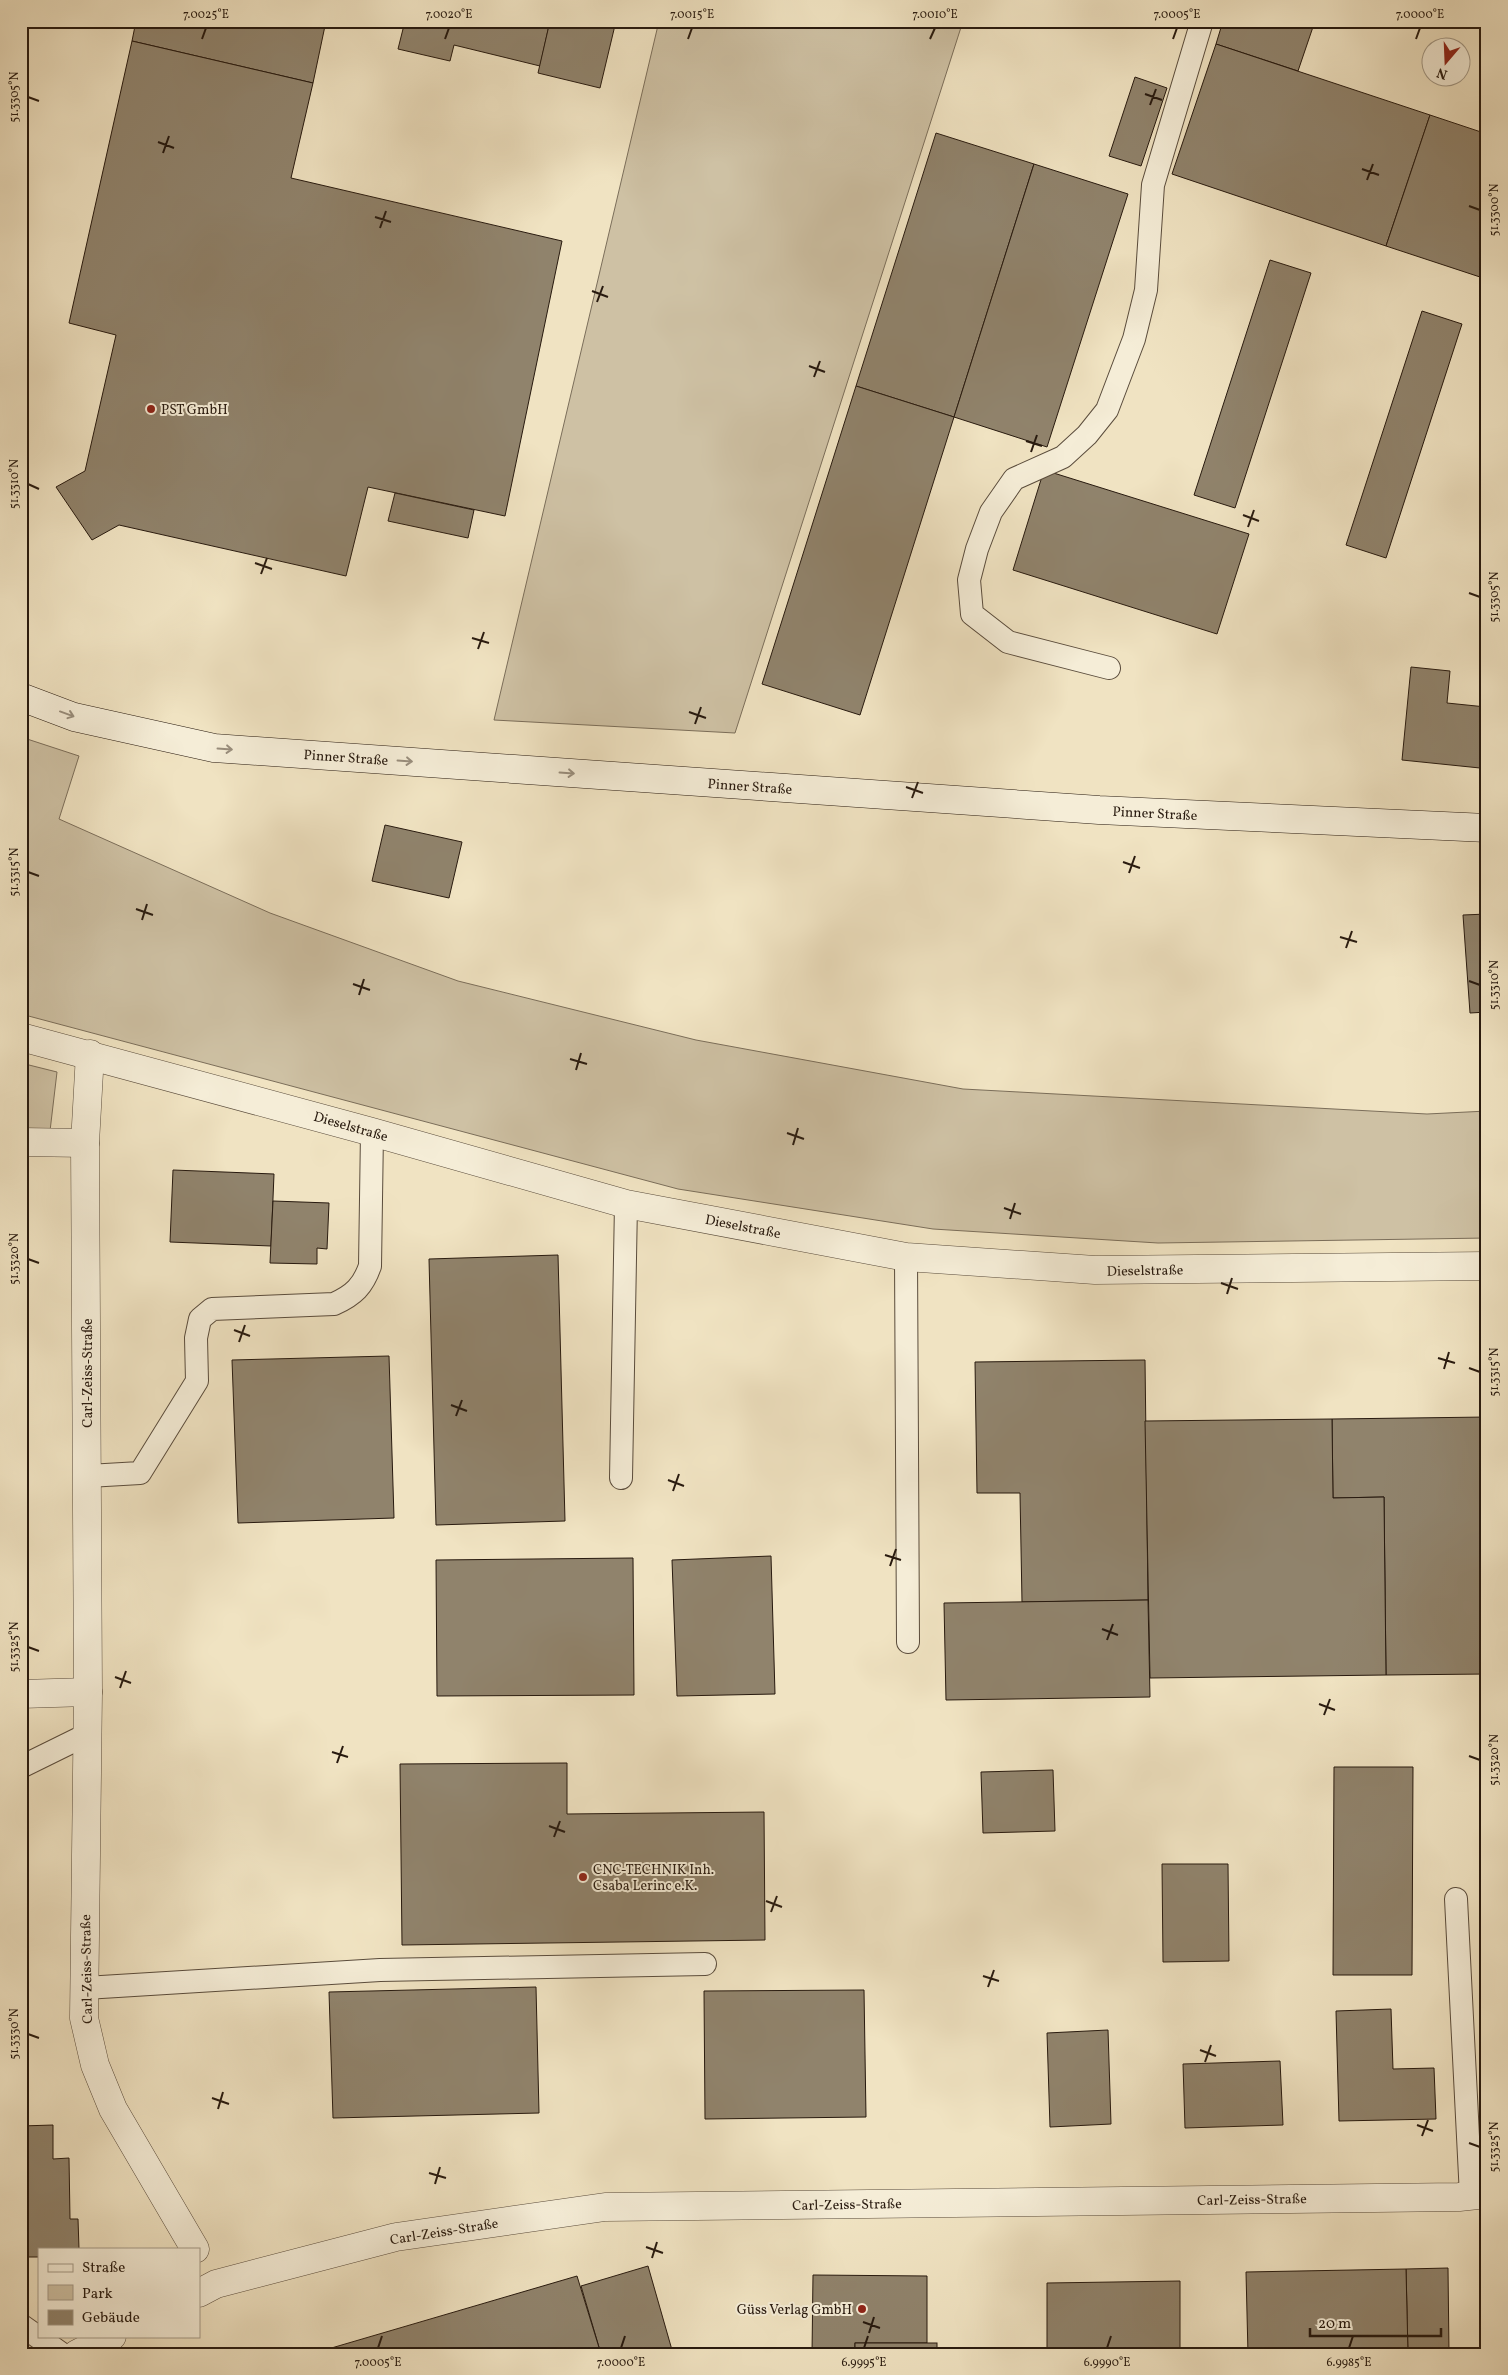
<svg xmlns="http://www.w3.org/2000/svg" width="1508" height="2375" viewBox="0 0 1508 2375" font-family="Vollkorn,serif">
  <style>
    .green { fill: #cec1a4; stroke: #7b6e5a }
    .building { fill: #90836c; stroke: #281a0f }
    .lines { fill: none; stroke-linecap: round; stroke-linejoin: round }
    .lane-casing { stroke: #5a4c3c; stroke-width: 24 }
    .street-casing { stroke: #5a4c3c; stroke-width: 29 }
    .secondary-casing { stroke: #281a0f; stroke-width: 29 }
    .lane { stroke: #f5edd7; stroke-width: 22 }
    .street { stroke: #f5edd7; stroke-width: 28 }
    .secondary { stroke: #f5edd7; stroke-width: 28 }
    .oneway { stroke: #998e7d }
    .ticks { fill: none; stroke: #281a0f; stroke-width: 2 }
    .poi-dot { fill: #8f2418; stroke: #f5edd7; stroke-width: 2 }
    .labels { text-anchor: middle; stroke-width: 4; stroke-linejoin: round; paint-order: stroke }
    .poi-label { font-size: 14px; fill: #281a0f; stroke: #f5edd7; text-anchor: start }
    .street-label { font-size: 14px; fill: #281a0f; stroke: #f5edd7 }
    .neatline { fill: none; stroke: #281a0f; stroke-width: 2 }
    .ticks-label { font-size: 12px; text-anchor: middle; fill: #281a0f }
  </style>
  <rect width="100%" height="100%" fill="#f0e3c2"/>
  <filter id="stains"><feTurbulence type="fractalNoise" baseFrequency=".004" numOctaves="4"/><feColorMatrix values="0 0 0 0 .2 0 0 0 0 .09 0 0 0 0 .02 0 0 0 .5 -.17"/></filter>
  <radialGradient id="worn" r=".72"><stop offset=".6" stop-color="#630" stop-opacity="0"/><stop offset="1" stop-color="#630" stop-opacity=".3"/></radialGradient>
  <!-- green -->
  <g class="green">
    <polygon points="659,21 963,21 735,733 494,720"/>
    <polygon points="21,737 79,756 59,819 270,913 458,981 696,1040 963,1089 1427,1114 1487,1111 1487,1238 1158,1243 933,1229 678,1189 21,1014"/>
    <polygon points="21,1063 57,1072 50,1131 21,1129"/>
  </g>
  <!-- building -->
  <g class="building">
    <polygon points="136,21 326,21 313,83 132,41"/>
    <polygon points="405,21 550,21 540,66 454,45 450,61 398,49"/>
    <polygon points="550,21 616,21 600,88 538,73"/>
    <polygon points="1223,21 1315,21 1298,71 1216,44"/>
    <polygon points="132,41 313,83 291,178 562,241 505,516 368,487 346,576 119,525 92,540 56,487 85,471 116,335 69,323"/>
    <polygon points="1216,44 1430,115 1386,246 1172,174"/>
    <polygon points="1135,77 1167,88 1141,166 1109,156"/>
    <polygon points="1430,115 1487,134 1487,257 1480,277 1386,246"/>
    <polygon points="936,133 1034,164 954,417 856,386"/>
    <polygon points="1034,164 1128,194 1047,447 954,417"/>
    <polygon points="1270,260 1311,273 1235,508 1194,495"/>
    <polygon points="1422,311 1462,324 1386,558 1346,545"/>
    <polygon points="856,386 954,417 860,715 762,684"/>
    <polygon points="1044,470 1249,534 1217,634 1013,570"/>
    <polygon points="395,493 474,510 468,538 388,521"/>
    <polygon points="1411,667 1450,671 1447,703 1486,707 1480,768 1402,760"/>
    <polygon points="385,825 462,842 449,898 372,881"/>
    <polygon points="1487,914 1487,1012 1470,1013 1463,915"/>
    <polygon points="173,1170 274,1174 271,1246 170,1242"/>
    <polygon points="273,1201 329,1203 327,1249 317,1248 317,1264 270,1263"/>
    <polygon points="558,1255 565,1521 436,1525 429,1259"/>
    <polygon points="389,1356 394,1518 238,1523 232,1360"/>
    <polygon points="1145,1360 1148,1600 1022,1602 1020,1493 977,1493 975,1362"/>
    <polygon points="1487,1417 1487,1674 1386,1675 1384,1497 1333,1498 1332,1419"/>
    <polygon points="1332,1419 1333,1498 1384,1497 1386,1675 1150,1678 1145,1421"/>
    <polygon points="771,1556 775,1694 677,1696 672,1560"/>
    <polygon points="633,1558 634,1695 437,1696 436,1560"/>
    <polygon points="1148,1600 1150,1697 946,1700 944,1603"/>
    <polygon points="567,1763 567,1814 764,1812 765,1940 402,1945 400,1764"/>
    <polygon points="1334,1767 1413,1767 1412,1975 1333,1975"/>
    <polygon points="1053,1770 1055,1831 983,1833 981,1772"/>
    <polygon points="1162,1864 1228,1864 1229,1961 1163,1962"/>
    <polygon points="21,1905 23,1964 21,1965"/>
    <polygon points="536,1987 539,2113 333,2118 329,1992"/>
    <polygon points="864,1990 866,2117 705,2119 704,1991"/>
    <polygon points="1391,2009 1393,2069 1434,2068 1436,2119 1339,2121 1336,2011"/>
    <polygon points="1108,2030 1111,2124 1050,2127 1047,2033"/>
    <polygon points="1280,2061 1283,2125 1185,2128 1183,2064"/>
    <polygon points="53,2125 53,2159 69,2158 70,2219 78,2219 79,2249 39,2249 39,2257 27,2257 27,2281 21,2281 21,2126"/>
    <polygon points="648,2266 672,2350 660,2354 601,2354 581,2286"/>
    <polygon points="1448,2268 1449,2354 1408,2354 1406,2269"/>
    <polygon points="1406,2269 1408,2354 1248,2354 1246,2272"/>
    <polygon points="813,2275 927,2276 927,2343 855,2343 855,2354 812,2354"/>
    <polygon points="577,2276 601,2354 311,2354"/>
    <polygon points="1180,2281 1180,2354 1047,2354 1047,2283"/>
    <rect x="855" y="2343" width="82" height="11"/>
  </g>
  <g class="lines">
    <defs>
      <g id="lane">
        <polyline points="1109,668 1008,642 972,614 969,580 977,549 991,512 1014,479 1063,457 1087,435 1107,410 1134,339 1146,290 1153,185 1202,21"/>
        <polyline points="906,1257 908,1642"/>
        <path d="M 88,1476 L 140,1473 L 197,1381 L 196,1338 L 200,1319 L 212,1309 L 334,1304 C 354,1295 363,1286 370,1266 L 372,1132"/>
        <polyline points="621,1478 626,1204"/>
        <polyline points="21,1767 88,1734"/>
        <polyline points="1456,1899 1471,2196"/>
        <polyline points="85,1988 380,1970 705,1964"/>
        <polyline points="21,2325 62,2354"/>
      </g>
      <g id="street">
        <polyline points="21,1037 372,1132 626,1204 906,1257 1095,1270 1487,1266"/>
        <polyline points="90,1054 85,1143 88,1692 84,2018 95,2065 113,2109 195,2249"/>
        <polyline points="21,1142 85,1143"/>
        <polyline points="21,1694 88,1692"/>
        <polyline points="199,2293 216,2284 396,2237 605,2207 1459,2197 1487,2194"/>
        <polyline points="77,2354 112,2336"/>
      </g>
      <polyline id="secondary" points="21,697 74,717 214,748 1099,810 1487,828"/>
    </defs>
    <!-- lane casing -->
    <use href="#lane" class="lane-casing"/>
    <!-- street casing -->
    <use href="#street" class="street-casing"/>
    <!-- secondary casing -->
    <use href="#secondary" class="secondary-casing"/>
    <!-- lane -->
    <use href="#lane" class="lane"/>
    <!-- street -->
    <use href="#street" class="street"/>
    <!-- secondary -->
    <use href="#secondary" class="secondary"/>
  </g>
  <!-- one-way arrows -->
  <defs><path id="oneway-shaft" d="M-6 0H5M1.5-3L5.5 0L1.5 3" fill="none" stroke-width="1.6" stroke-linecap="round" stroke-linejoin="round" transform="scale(1.25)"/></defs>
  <g class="oneway">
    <use href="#oneway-shaft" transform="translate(67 714) rotate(20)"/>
    <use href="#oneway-shaft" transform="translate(225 749) rotate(4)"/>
    <use href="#oneway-shaft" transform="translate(405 761) rotate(4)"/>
    <use href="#oneway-shaft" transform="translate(567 773) rotate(4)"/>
  </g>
  <!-- ticks -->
  <path class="ticks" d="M 202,39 L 206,28M 445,39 L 449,28M 688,39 L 692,28M 930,39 L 935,28M 1173,39 L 1177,28M 1416,39 L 1420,28M 1145,94 L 1162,100M 28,97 L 39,101M 1150,105 L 1156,89M 158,142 L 174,148M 163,153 L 169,136M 1362,169 L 1379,175M 1367,180 L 1373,164M 1469,206 L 1480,210M 375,217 L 391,222M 380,228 L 386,211M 592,291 L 608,297M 597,302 L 603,286M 809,366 L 825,372M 814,377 L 820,361M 1026,441 L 1042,446M 1031,452 L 1037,435M 28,484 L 39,489M 1243,515 L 1259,521M 1248,527 L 1254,510M 255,563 L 272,569M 261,574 L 267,558M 1469,593 L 1480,597M 472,638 L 489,643M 478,649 L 484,632M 689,712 L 706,718M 695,724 L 701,707M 906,787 L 923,793M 912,798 L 918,782M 1123,862 L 1140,868M 28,872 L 39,876M 1129,873 L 1135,856M 136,909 L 153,915M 142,920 L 147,904M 1340,937 L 1357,942M 1346,948 L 1352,931M 1469,981 L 1480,985M 353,984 L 370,990M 359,995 L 364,979M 570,1059 L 587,1064M 576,1070 L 581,1053M 787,1133 L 804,1139M 793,1145 L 798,1128M 1004,1208 L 1021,1214M 1010,1219 L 1015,1203M 28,1259 L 39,1263M 1221,1283 L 1238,1289M 1227,1294 L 1232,1278M 234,1330 L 250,1336M 239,1342 L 245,1325M 1438,1358 L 1455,1363M 1469,1368 L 1480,1372M 1444,1369 L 1449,1352M 451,1405 L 467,1411M 456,1416 L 462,1400M 668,1480 L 684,1486M 673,1491 L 679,1474M 885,1555 L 901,1560M 890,1566 L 896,1549M 1102,1629 L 1118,1635M 1107,1640 L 1113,1624M 28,1647 L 39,1651M 115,1677 L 131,1683M 120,1688 L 126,1671M 1319,1704 L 1335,1710M 1324,1715 L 1330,1699M 332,1752 L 348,1757M 1469,1756 L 1480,1760M 337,1763 L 343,1746M 549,1826 L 565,1832M 554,1837 L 560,1821M 766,1901 L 782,1907M 771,1912 L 777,1896M 983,1976 L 999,1981M 988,1987 L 994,1970M 28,2034 L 39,2038M 1200,2050 L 1216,2056M 1205,2062 L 1211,2045M 212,2098 L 229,2104M 218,2109 L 223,2092M 1417,2125 L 1433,2131M 1422,2136 L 1428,2120M 1469,2143 L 1480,2147M 429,2173 L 446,2178M 435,2184 L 440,2167M 646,2247 L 663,2253M 652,2258 L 657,2242M 863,2322 L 880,2328M 869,2333 L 874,2317M 378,2348 L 382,2336M 621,2348 L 625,2336M 864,2348 L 868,2336M 1107,2348 L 1111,2336M 1349,2348 L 1353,2336"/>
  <!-- markers -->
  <g class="poi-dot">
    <circle cx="151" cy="409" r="5"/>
    <circle cx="583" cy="1877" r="5"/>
    <circle cx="862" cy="2309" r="5"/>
  </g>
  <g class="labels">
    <!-- poi labels -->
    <g class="poi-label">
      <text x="161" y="414">PST GmbH</text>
      <text x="593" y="1874">CNC-TECHNIK Inh.<tspan x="593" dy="16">Csaba Lerinc e.K.</tspan></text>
      <text x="852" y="2314" text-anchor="end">Güss Verlag GmbH</text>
    </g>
    <!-- street labels -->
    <g class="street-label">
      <text transform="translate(346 757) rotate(4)" y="5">Pinner Straße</text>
      <text transform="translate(750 786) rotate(4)" y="5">Pinner Straße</text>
      <text transform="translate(1155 813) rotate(3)" y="5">Pinner Straße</text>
      <text transform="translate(351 1126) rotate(16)" y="5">Dieselstraße</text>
      <text transform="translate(743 1226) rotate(11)" y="5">Dieselstraße</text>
      <text transform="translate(1145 1270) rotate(-1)" y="5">Dieselstraße</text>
      <text transform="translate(87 1373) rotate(-90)" y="5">Carl-Zeiss-Straße</text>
      <text transform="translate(86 1969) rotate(-91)" y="5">Carl-Zeiss-Straße</text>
      <text transform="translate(1252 2199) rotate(-1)" y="5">Carl-Zeiss-Straße</text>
      <text transform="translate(847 2204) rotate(-1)" y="5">Carl-Zeiss-Straße</text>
      <text transform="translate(444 2231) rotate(-9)" y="5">Carl-Zeiss-Straße</text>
    </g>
  </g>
  <!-- margin -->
  <rect width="1508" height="2375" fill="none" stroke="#f0e3c2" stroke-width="55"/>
  <!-- legend -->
  <rect x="38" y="2248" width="162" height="90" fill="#f5edd7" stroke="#a39987"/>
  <rect x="48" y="2264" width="25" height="8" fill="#f5edd7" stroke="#a39987"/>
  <text x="82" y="2272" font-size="15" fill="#281a0f">Straße</text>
  <rect x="48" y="2285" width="25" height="15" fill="#cec1a4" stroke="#a39987"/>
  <text x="82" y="2298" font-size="15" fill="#281a0f">Park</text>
  <rect x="48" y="2310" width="25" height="15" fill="#90836c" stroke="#a39987"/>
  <text x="82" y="2322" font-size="15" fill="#281a0f">Gebäude</text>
  <!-- north arrow -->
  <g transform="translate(1446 62) rotate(199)"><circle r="24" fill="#f5edd7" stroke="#a39987"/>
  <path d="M0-4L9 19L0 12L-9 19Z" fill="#8f2418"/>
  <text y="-8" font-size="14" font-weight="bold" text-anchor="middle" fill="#281a0f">N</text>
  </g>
  <!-- scale -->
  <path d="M1310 2328v8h131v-8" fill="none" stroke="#281a0f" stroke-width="2.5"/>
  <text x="1318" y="2328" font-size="15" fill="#281a0f" stroke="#f5edd7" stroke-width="4" paint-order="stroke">20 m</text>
  <rect x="28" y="28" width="1452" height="2320" class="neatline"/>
  <g class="ticks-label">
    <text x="206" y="18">7.0025°E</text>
    <text x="449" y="18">7.0020°E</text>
    <text x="692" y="18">7.0015°E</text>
    <text x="935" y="18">7.0010°E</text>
    <text x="1177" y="18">7.0005°E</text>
    <text x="1420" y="18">7.0000°E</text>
    <text transform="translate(14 97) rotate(-90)" y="4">51.3305°N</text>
    <text transform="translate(1494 210) rotate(-90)" y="4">51.3300°N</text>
    <text transform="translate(14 484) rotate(-90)" y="4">51.3310°N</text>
    <text transform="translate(1494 597) rotate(-90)" y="4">51.3305°N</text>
    <text transform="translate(14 872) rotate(-90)" y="4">51.3315°N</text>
    <text transform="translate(1494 985) rotate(-90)" y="4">51.3310°N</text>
    <text transform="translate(14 1259) rotate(-90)" y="4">51.3320°N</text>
    <text transform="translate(1494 1372) rotate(-90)" y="4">51.3315°N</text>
    <text transform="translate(14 1647) rotate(-90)" y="4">51.3325°N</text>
    <text transform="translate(1494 1760) rotate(-90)" y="4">51.3320°N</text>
    <text transform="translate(14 2034) rotate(-90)" y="4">51.3330°N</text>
    <text transform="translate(1494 2147) rotate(-90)" y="4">51.3325°N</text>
    <text x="378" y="2366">7.0005°E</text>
    <text x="621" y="2366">7.0000°E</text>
    <text x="864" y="2366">6.9995°E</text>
    <text x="1107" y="2366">6.9990°E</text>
    <text x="1349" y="2366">6.9985°E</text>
  </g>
  <rect width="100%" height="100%" filter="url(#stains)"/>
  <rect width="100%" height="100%" fill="url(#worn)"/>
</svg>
